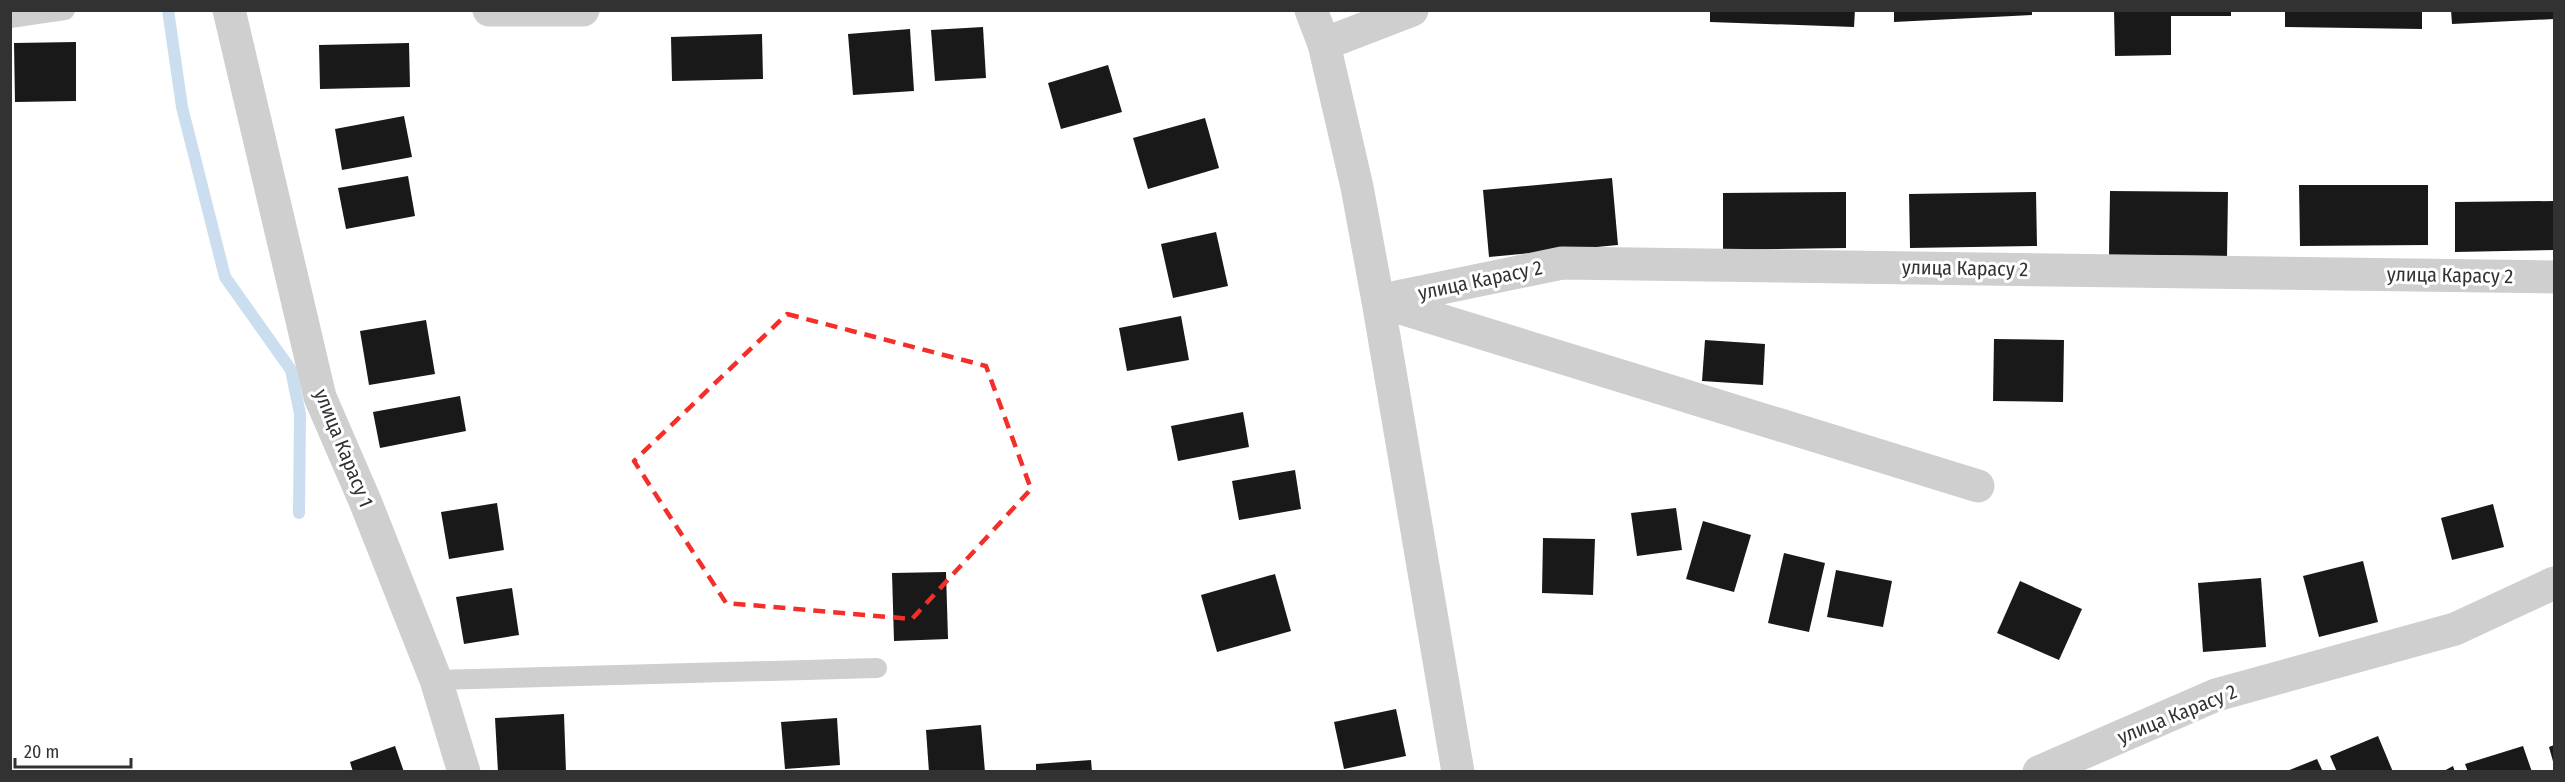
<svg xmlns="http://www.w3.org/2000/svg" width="2565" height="782" viewBox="0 0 2565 782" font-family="'Fira Sans Condensed',sans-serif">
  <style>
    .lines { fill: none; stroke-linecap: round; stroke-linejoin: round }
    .stream { stroke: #cbdef0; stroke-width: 12 }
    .building { fill: #191919 }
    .lane { stroke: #cfcfcf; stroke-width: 20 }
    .street { stroke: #cfcfcf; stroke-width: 33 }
    .marked { fill: none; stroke: #f42e28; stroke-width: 4.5; stroke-dasharray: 12 8; stroke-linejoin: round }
    .labels { text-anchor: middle; stroke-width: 6; stroke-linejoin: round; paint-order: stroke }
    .street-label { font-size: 20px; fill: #323232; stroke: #fff }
  </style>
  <rect width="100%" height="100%" fill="#fff"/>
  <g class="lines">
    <!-- stream -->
    <polyline class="stream" points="168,10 182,107 225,277 291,370 300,414 299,513"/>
  </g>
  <!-- building -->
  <g class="building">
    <polygon points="1710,10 1855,10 1854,27 1710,22"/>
    <polygon points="1894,10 2032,10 2032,15 1894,22"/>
    <polygon points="2114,10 2231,10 2231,16 2171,16 2171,55 2115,56"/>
    <polygon points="2285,10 2422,10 2422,29 2285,27"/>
    <polygon points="2451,10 2554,10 2554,19 2452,24"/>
    <polygon points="983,27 986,78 935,81 931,30"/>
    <polygon points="910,29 914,91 853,95 848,34"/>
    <polygon points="762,34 763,79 672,81 671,37"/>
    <polygon points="76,42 76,101 15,102 14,43"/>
    <polygon points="409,43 410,87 320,89 319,45"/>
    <polygon points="1108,65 1122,112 1061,129 1048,83"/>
    <polygon points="404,116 412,157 342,170 335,129"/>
    <polygon points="1205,118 1219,168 1148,189 1133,138"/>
    <polygon points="408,176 415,216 346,229 338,188"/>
    <polygon points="1612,178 1618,245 1489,257 1483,190"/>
    <polygon points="2299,185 2428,185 2428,245 2300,246"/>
    <polygon points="2110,191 2228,192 2227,256 2109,255"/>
    <polygon points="1846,192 1846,248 1723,250 1723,193"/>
    <polygon points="2036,192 2037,246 1910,248 1909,194"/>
    <polygon points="2554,201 2554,250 2455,252 2455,202"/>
    <polygon points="1216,232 1228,286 1173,298 1161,244"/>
    <polygon points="1181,316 1189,360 1127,371 1119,328"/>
    <polygon points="426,320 435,374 369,385 360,331"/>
    <polygon points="1994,339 2064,340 2063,402 1993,401"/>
    <polygon points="1705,340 1765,344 1763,385 1702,381"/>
    <polygon points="460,396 466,431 380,448 373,412"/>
    <polygon points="1243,412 1249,447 1178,461 1171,426"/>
    <polygon points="1295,470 1301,509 1239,520 1232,481"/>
    <polygon points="497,503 504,550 449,559 441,512"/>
    <polygon points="2493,504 2504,547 2452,560 2441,518"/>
    <polygon points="1676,508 1682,550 1637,556 1631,513"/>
    <polygon points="1703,521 1751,535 1734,592 1686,579"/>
    <polygon points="1543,538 1595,539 1593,595 1542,593"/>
    <polygon points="1784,553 1825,563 1809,632 1768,623"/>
    <polygon points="2363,561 2378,622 2319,637 2303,576"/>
    <polygon points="1836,570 1892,581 1883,627 1827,617"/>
    <polygon points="946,572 948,639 894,641 892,573"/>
    <polygon points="1275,574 1291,631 1217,652 1201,595"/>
    <polygon points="2261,578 2266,647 2203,652 2198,583"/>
    <polygon points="2020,581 2082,609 2059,660 1997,633"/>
    <polygon points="512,588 519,635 464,644 456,597"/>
    <polygon points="1396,709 1406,756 1344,769 1334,722"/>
    <polygon points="564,714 566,772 498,772 495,718"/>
    <polygon points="837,718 840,765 785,769 781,722"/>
    <polygon points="981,725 985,772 929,772 926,730"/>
    <polygon points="2378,736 2393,772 2337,772 2330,756"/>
    <polygon points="2554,745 2554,765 2549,747"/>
    <polygon points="395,746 404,772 353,772 350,762"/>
    <polygon points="2523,746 2532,772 2468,772 2465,764"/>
    <polygon points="2317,759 2323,772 2287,772 2287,771"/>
    <polygon points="1091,760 1092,772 1036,772 1036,764"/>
    <polygon points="2453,766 2455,772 2442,772"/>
  </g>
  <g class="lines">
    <!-- lane -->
    <g class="lane">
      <polyline points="10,18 65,10"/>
      <polyline points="436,680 877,668"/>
    </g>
    <!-- street -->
    <g class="street">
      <polyline points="229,10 320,397 365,501 436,680 464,772"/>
      <polyline points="489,10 583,10"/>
      <polyline points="1311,10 1324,44 1357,187 1378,301 1458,772"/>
      <polyline points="1324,44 1412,10"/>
      <polyline points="1978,486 1378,301 1562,263 2554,277"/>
      <polyline points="2039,772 2216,695 2455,629 2554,583"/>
    </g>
  </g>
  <!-- marked area -->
  <path class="marked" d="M 787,314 L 986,366 L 1031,489 L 912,619 L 726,603 L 634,461 Z"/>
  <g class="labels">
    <!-- street labels -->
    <g class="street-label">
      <text transform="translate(1965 268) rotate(1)" y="7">улица Карасу 2</text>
      <text transform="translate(2450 275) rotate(1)" y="7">улица Карасу 2</text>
      <text transform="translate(1480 280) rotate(-12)" y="7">улица Карасу 2</text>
      <text transform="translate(344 448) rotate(68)" y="7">улица Карасу 1</text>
      <text transform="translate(2177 714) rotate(-22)" y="7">улица Карасу 2</text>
    </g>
  </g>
  <!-- border -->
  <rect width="2565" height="782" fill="none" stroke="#323232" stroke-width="24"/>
  <!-- scale -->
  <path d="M15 758v9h116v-9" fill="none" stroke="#323232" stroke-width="3"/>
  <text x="24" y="758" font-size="18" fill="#323232" stroke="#ffffff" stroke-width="4.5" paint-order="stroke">20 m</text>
</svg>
